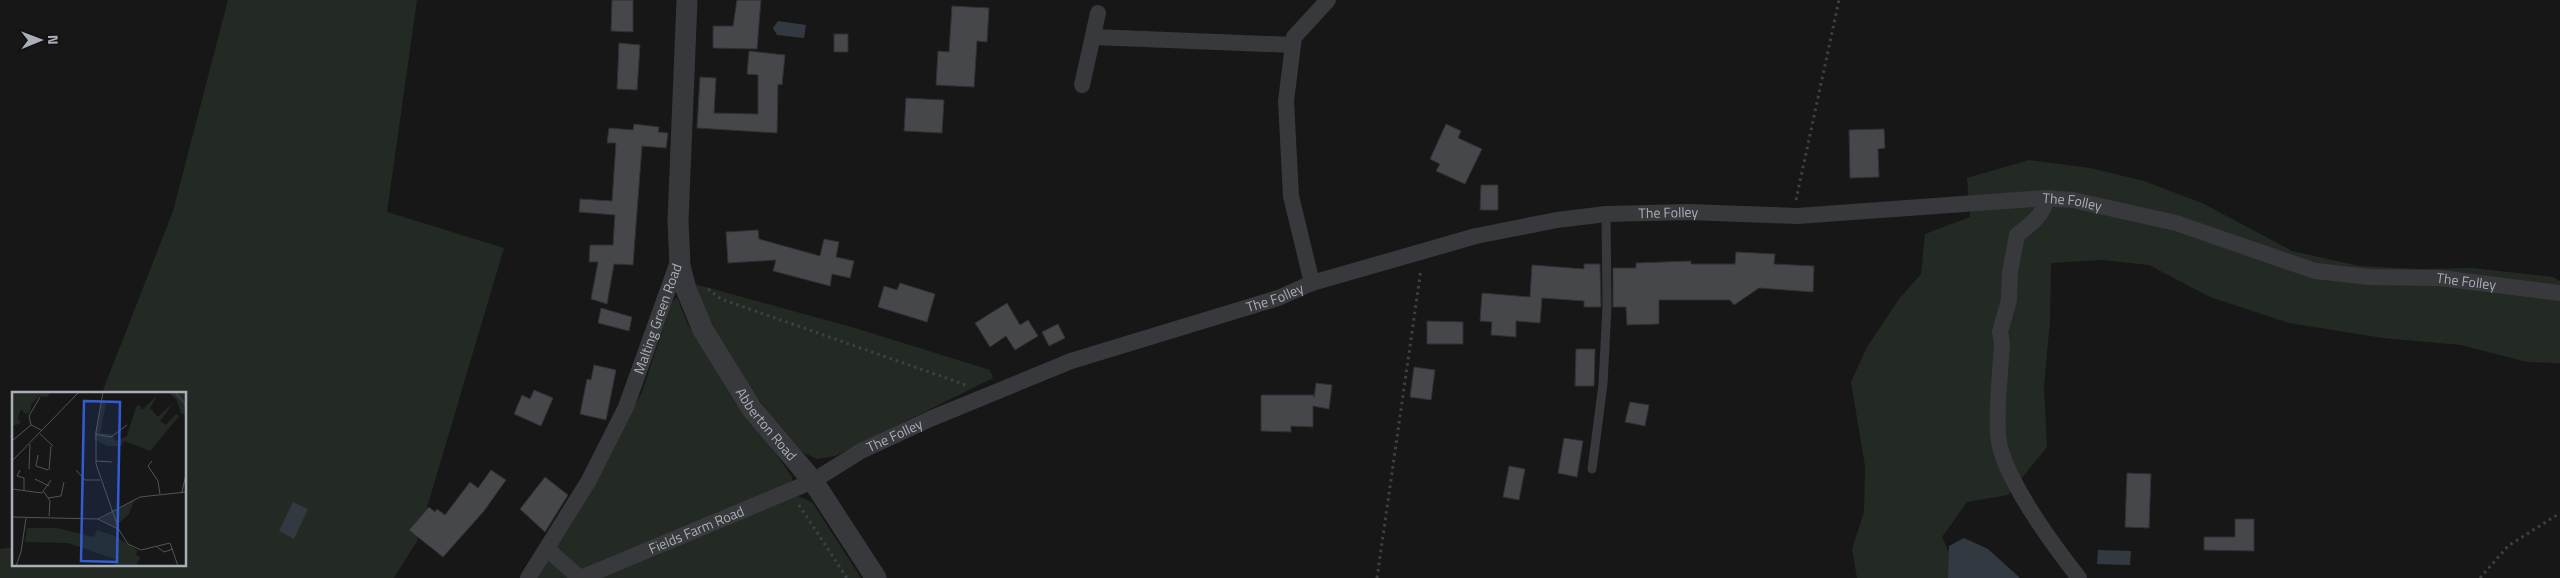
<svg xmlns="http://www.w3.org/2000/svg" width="2560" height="578" viewBox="0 0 2560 578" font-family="'Titillium Web',sans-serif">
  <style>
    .green { fill: #232a24 }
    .water { fill: #323940 }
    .building { fill: #46474b; stroke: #313134 }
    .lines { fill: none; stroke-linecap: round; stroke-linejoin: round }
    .path { stroke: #3e4044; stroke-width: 3; stroke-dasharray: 2.5 4; stroke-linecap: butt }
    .service { stroke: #38393d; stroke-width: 9 }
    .minor { stroke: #38393d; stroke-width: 16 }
    .tertiary { stroke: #38393d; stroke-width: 21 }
    .labels { text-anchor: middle; stroke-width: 5; stroke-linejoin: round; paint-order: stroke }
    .street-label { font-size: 14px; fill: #aaaeb7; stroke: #121213 }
    .inset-river { fill: none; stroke: #323940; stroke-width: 2.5 }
    .inset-road { fill: none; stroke: #525358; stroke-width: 1 }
    .view { fill: #325cd3; fill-opacity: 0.15; stroke: #325cd3; stroke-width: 2.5 }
    .inset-edge { fill: none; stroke: #aaaeb7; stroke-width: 2.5 }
  </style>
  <rect width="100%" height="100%" fill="#171718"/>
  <!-- green -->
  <g class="green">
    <polygon points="228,0 417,0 387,212 504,248 417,541 394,578 0,578 0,549 14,547 14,564 185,564 185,393 102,393 173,211"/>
    <polygon points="2029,160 2090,168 2144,181 2202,203 2292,251 2360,266 2420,269 2473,268 2553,277 2560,281 2560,363 2527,362 2461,345 2383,338 2289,323 2210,297 2149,265 2102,260 2051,263 2050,321 2044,387 2047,447 2008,495 1967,502 1942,537 1961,578 1857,578 1852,549 1864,512 1865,466 1851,382 1867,347 1899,299 1921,274 1925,234 1970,217 1967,178"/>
    <polygon points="691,283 855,328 990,370 993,378 835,456 817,459 802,452 762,404 712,335"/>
    <polygon points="677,297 688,325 792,477 792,483 569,578 537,578 593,486 642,392 672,302"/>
    <polygon points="798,496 812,502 861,578 597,578"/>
  </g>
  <!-- water -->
  <g class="water">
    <polygon points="778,21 806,25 804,38 777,35 773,28"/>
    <polygon points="293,502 308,509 294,539 279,531"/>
    <polygon points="1964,538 1988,549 2020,578 1948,578 1949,546"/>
    <polygon points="2098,550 2131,551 2130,565 2097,564"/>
  </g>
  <!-- building -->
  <g class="building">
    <polygon points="612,0 633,0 633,32 611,31"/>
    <polygon points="737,0 761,0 757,49 713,48 713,26 733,26"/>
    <polygon points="952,6 989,8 987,42 977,41 974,87 936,85 938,51 949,52"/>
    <rect x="834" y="34" width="14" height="18"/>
    <polygon points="619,43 640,45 637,90 617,89"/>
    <polygon points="749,51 785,55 782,85 778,84 777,133 697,128 700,77 716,78 714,113 758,114 758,75 747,74"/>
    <polygon points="906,98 944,100 942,133 904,131"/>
    <polygon points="634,124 659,127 658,132 668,133 666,148 642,146 633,265 614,264 607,304 591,299 598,262 589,262 590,245 613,245 615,215 579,212 580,199 612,201 616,143 607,143 609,128 633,130"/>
    <polygon points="1446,124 1461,131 1458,138 1482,149 1465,184 1436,171 1440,164 1430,159"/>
    <polygon points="1884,129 1885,148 1878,149 1879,177 1850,178 1849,130"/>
    <polygon points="1481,185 1498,185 1498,210 1480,210"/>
    <polygon points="758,230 759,239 820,256 824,239 839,242 836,257 854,261 850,278 832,274 830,286 773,271 776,260 728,263 726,232"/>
    <polygon points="1736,252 1775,254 1774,264 1814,266 1813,292 1759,288 1734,305 1730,300 1659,300 1659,324 1627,325 1626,307 1613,307 1613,268 1636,268 1636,263 1691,261 1691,264 1735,264"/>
    <polygon points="1584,264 1600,264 1601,307 1584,307 1584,301 1542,298 1540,323 1516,321 1516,337 1491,335 1492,322 1480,321 1482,293 1530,297 1532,265 1584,269"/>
    <polygon points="900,283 935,294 927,322 878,307 884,286 897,290"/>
    <polygon points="1007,303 1020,325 1028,320 1038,336 1015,350 1006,336 990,347 975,323"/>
    <polygon points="601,308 632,317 629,331 598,323"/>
    <polygon points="1427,321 1463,322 1463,344 1427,344"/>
    <polygon points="1058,324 1065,338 1049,346 1042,332"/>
    <polygon points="1576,349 1595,349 1594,386 1575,386"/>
    <polygon points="594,365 616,370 606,420 580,414 587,379 591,380"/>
    <polygon points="1414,367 1435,370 1431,400 1410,397"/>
    <polygon points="1316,383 1332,385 1329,409 1313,406 1313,427 1291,426 1291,432 1261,431 1261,395 1314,395 1314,398"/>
    <polygon points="534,390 553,398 541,426 514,414 522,395 530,399"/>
    <polygon points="1630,402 1649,405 1645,426 1625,422"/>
    <polygon points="1564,438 1583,441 1577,477 1558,473"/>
    <polygon points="1509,466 1525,469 1519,500 1503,497"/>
    <polygon points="491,470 506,480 484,511 443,557 409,530 429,507 435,512 437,509 445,515 470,482 478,488"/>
    <polygon points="2127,473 2151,474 2149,528 2125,527"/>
    <polygon points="545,477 568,495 545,532 520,509"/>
    <polygon points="2235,519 2254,519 2254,551 2204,550 2204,537 2235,537"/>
  </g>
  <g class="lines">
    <!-- path -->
    <g class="path">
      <polyline points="1796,200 1839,0"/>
      <polyline points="708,289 721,299 966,385"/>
      <polyline points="799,505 847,578"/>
      <polyline points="1377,578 1421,269"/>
      <polyline points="2480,578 2508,546 2560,513"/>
    </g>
    <!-- service -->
    <polyline class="service" points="1592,469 1603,384 1607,307 1606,214"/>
    <!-- minor -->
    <g class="minor">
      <polyline points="1094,37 1293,45"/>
      <polyline points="1082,85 1098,13"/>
      <path d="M 2046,198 C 2045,215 2029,225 2017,235 L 2010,272 L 2009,300 L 2000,332 L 2002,343 C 2001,369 1994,423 2000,447 C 2010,486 2053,545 2079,578"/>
      <polyline points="1312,283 1291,196 1286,101 1294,37 1328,0"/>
      <polyline points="547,549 580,578"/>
      <path id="s1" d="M 528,578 L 588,482 L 626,407 L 679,259"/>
      <path id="s2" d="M 581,578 L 813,481 L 861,451 L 930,419 L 1071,361 L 1278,298 L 1312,283 L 1476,236 L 1557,220 L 1606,214 L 1688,212 L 1797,216 L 2046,198 L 2073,200 L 2176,223 L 2315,271 L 2370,277 L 2440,278 L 2560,293"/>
    </g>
    <!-- tertiary -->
    <path class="tertiary" id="s3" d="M 687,0 L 678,221 L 680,266 L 686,289 L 703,330 L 752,409 L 813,481 L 876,578"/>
  </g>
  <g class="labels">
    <!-- street labels -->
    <g class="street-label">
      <text dy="5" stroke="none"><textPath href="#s2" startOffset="1560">The Folley</textPath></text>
      <text dy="5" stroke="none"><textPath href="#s2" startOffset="1155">The Folley</textPath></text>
      <text dy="5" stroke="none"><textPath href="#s2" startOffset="1965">The Folley</textPath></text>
      <text dy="5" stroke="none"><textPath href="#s2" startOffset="750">The Folley</textPath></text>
      <text dy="5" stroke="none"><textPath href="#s1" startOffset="291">Malting Green Road</textPath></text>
      <text dy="5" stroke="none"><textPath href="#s3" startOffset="448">Abberton Road</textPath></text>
      <text dy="5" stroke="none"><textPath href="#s2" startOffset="345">The Folley</textPath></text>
      <text dy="5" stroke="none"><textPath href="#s2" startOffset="125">Fields Farm Road</textPath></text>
    </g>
  </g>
  <!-- overview -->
  <g transform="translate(12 392)">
    <rect width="174" height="174" fill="#171718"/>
    <path d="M 0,0 L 39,0 L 35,5 L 27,4 L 19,13 L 18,20 L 14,22 L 9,17 L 6,26 L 9,31 L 0,34 ZM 156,0 L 174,0 L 174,23 L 169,21 L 164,7 ZM 145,4 L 138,16 L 146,25 L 162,10 L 148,29 L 154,33 L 164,22 L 167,24 L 138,59 L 112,49 L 109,54 L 95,54 L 82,47 L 90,8 L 94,12 L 88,41 L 99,42 L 104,49 L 115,44 L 124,15 L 127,13 L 130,18 ZM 123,107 L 117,122 L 105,133 L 107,137 L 88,127 ZM 15,136 L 45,136 L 82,145 L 85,138 L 103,144 L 125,158 L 124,163 L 128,165 L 124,174 L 104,174 L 103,167 L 56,151 L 13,150 Z" fill="#232a24"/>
    <path class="inset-river" d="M 163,0 L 174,13"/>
    <path class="inset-road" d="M 91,0 L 84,40 L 84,72 L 107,138 L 116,152 L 129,158 L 158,151 L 166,174M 28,5 L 17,24 L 19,33 L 29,38M 28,42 L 41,54M 83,42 L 99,45 L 115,33M 0,49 L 19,33M 26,63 L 24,74 L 36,78M 0,69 L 67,0M 84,69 L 100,70M 140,69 L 136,74 L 146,89 L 148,102M 17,77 L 18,52M 8,78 L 5,84 L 12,86 L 12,98M 37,78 L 39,54M 64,78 L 73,88 L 88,88M 23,87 L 37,94M 0,97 L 30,101 L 39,88M 32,100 L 38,109 L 37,124M 170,100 L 174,82M 36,106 L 49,104 L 52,90M 0,125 L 86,127 L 106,137M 86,127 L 128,105 L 174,100M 145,155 L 152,160 L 161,157M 4,174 L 9,160 L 14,126"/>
    <path class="view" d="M 72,9 L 108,10 L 105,170 L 69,169 Z"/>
    <rect width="174" height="174" class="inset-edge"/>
  </g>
  <!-- north arrow -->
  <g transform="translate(40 40) rotate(89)" stroke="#121213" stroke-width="4" paint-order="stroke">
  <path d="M0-4L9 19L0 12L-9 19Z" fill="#aaaeb7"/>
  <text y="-8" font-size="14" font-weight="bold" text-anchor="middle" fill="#aaaeb7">N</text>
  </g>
</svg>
